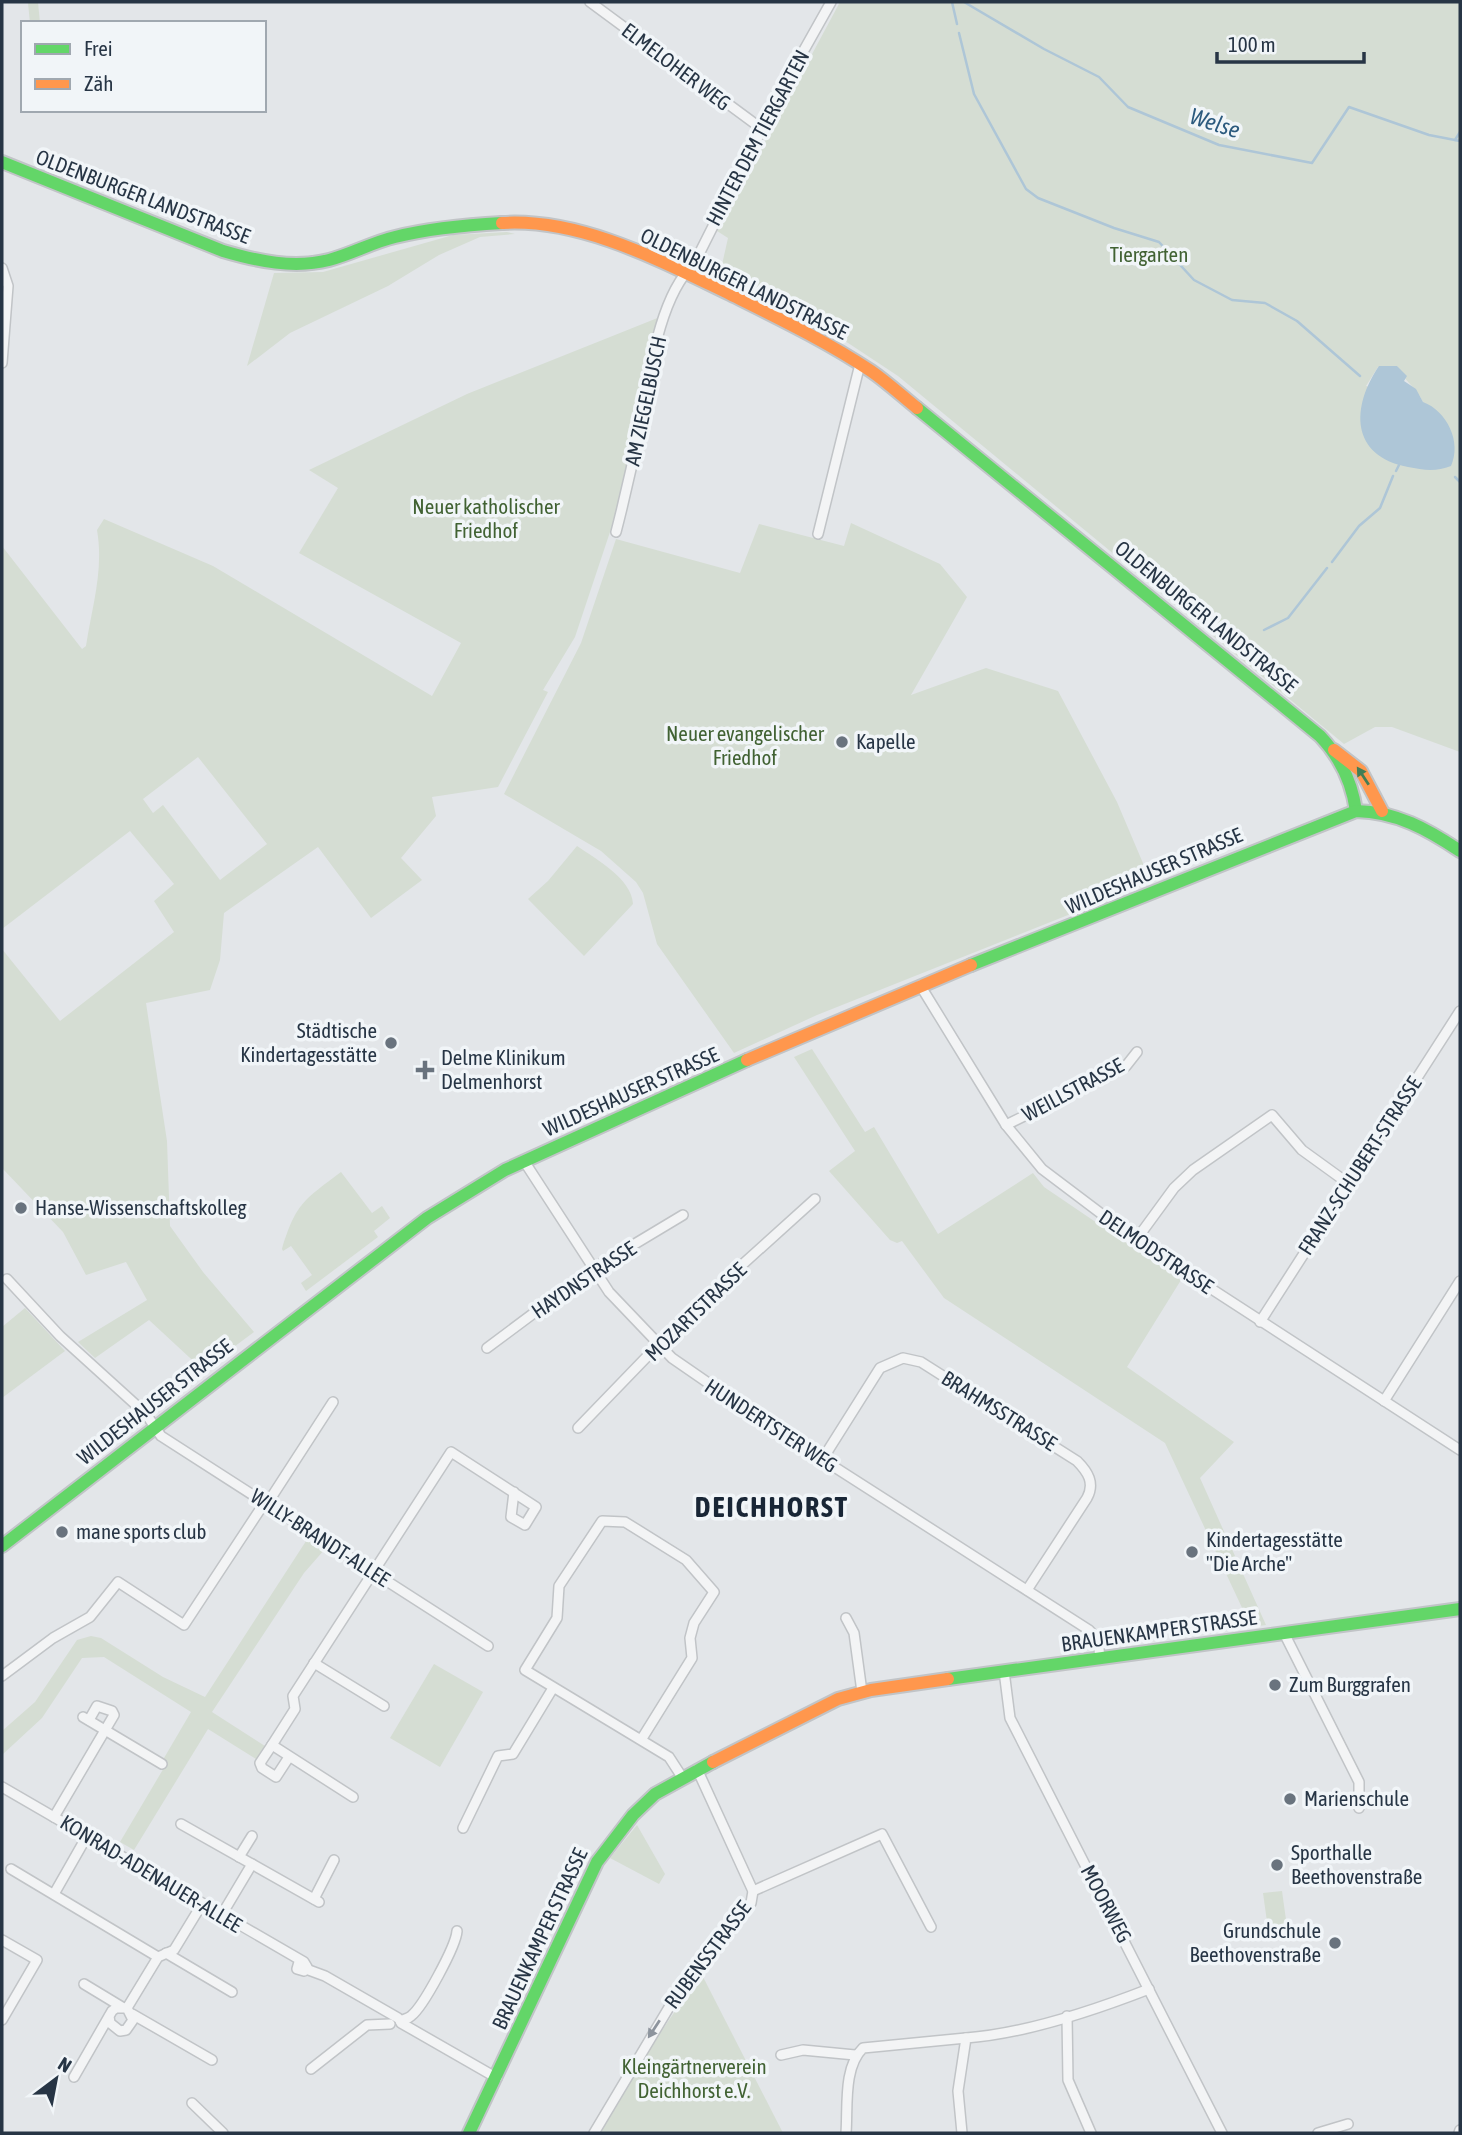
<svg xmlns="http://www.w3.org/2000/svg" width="1462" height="2135" viewBox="0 0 1462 2135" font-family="'Asap Condensed',sans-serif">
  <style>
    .green { fill: #d5ddd3; fill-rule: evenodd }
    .water { fill: #aec6d7 }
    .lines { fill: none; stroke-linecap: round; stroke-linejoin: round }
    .stream { stroke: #aec6d7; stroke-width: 2.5 }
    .street-casing { stroke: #c1c4c7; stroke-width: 12 }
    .fast-casing { stroke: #c1c4c7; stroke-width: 16 }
    .slow-casing { stroke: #c1c4c7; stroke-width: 16 }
    .street { stroke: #f3f4f5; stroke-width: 9 }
    .fast { stroke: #63d668; stroke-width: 12 }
    .slow { stroke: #ff974d; stroke-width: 12 }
    .oneway { fill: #427d55 }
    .oneway2 { fill: #8d949d }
    .poi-dot { fill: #69737e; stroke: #f1f5f8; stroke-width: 2.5 }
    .labels { text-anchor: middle; stroke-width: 7; stroke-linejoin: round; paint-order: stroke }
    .street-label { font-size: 21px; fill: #273545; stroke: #f1f5f8 }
    .park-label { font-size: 21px; fill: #416233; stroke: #f1f5f8 }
    .poi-label { font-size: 21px; fill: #273545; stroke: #f1f5f8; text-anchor: start }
    .water-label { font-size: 23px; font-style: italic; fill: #2c5a7e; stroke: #f1f5f8 }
    .district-label { font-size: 28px; font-weight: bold; letter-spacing: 2px; fill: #192636; stroke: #f1f5f8 }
  </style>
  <rect width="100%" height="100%" fill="#e3e6e9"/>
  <!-- green -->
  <g class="green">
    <polygon points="38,2 40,23 30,23 28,3 2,3"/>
    <path d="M 840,2 L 1460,2 L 1460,752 L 1392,727 L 1375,727 L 1344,744 L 898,376 L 836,335 L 719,278 L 728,238 L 717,231 ZM 1397,366 C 1404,381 1416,387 1423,402 L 1366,386 L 1378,367 Z"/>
    <polygon points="507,232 515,234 480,237 439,255 388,286 290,333 247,366 274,273 323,272 453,235"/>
    <path d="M 660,317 L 627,481 L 575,637 L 543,690 L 548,692 L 498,787 L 432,797 L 436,816 L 401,858 L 422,880 L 371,918 L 318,847 L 224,913 L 220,960 L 210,990 L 146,1003 L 167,1141 L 170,1226 L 203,1272 L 254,1332 L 203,1370 L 149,1320 L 95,1358 L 78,1342 L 147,1300 L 126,1262 L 86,1275 L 63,1232 L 2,1168 L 2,949 L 60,1021 L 174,932 L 154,901 L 174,884 L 130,831 L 2,929 L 2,546 L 82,649 L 86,646 C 92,607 104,570 97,530 L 104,519 L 213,566 L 432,696 L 461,643 L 299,553 L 338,488 L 309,470 L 467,394 ZM 198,757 L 267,844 L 220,880 L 163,805 L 153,813 L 143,799 Z"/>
    <polygon points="851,523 940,564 967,597 911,695 986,668 1058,691 1117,802 1151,882 817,1015 734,1053 657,944 643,893 636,882 601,851 504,794 581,643 616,539 740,573 759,524 844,546"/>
    <path d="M 577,846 C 596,859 632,879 633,904 L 584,956 L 528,899 L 548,881 Z"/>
    <polygon points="812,1049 865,1132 874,1127 938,1234 1033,1173 1044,1187 1181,1280 1127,1367 1234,1442 1200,1478 1266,1625 1251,1627 1165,1443 944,1298 902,1241 897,1243 890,1240 829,1171 855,1151 794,1057"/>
    <path d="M 341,1172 L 372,1213 L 382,1206 L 390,1218 L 374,1231 L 378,1237 L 306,1291 L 301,1283 L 312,1275 L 291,1246 L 283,1251 L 282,1249 C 296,1203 304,1200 341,1172 Z"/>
    <polygon points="25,1308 65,1351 2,1398 2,1327"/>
    <polygon points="308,1538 325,1549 304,1573 212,1712 265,1746 256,1759 208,1729 134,1850 120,1842 165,1766 164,1758 191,1712 104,1657 82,1658 42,1718 2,1755 2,1731 35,1702 77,1640 91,1636 101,1638 163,1677 205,1697"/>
    <polygon points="434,1664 483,1692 440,1767 390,1738"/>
    <polygon points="637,1825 665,1874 659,1884 610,1858"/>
    <polygon points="1282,1891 1287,1927 1268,1929 1263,1893"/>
    <polygon points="701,1973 783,2133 600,2133 652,2045"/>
  </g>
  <!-- water -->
  <path class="water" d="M 1379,366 L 1397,366 L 1407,376 L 1404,381 L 1416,389 L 1423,402 C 1447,411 1462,442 1451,466 C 1436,472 1423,470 1408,467 C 1350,456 1351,407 1379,366 Z"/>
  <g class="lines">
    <!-- stream -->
    <g class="stream">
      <polyline points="952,2 957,24"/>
      <polyline points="964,2 1044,49 1099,77 1128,107 1219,145 1312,163 1349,107 1429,135 1460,141"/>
      <polyline points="959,33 974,94 1026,189 1038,198 1114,228 1159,242 1194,280 1232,300 1265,303 1297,321 1360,376"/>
      <polyline points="1455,140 1460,132"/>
      <polyline points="1396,471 1399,465"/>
      <polyline points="1455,477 1460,482"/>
      <polyline points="1332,562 1359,526 1380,508 1393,476"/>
      <polyline points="1264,630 1288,618 1327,568"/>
    </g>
    <defs>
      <g id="street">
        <polyline points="590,2 762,129"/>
        <polyline points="2,268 8,286 2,363"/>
        <path d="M 616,532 C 625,497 633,462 640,426 C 649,379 658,297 694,264 L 781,91 L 831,2"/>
        <polyline points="818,534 860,364"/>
        <polyline points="920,985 1006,1125 1042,1169 1136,1240 1460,1450"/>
        <polyline points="1006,1125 1126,1066 1137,1052"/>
        <polyline points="524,1161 609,1292 672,1358 772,1427 1089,1630 1098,1640 1100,1658"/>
        <polyline points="1136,1240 1174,1188 1193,1170 1272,1115 1302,1150 1349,1184"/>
        <polyline points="7,1279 60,1336 146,1414 161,1436 488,1646"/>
        <polyline points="1260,1322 1460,1011"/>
        <polyline points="487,1348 593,1269 683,1215"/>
        <polyline points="1384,1401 1460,1281"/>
        <polyline points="578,1428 692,1310 815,1199"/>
        <path d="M 822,1460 L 880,1368 L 903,1358 L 921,1362 L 1077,1461 C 1088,1472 1095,1483 1087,1498 L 1027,1590"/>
        <polyline points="267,1504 333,1402"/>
        <polyline points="846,1618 854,1633 862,1692"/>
        <polyline points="1284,1633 1359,1782 1359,1808"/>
        <polyline points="314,1663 384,1706"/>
        <polyline points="1004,1671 1010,1718 1222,2133"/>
        <polyline points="2,1676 53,1638 90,1617 118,1582 184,1625 265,1502"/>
        <polyline points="83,1717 162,1764"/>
        <polyline points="641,1740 692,1658 690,1638 694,1623 714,1592 686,1560 625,1522 602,1521 559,1586 557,1618 525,1670 669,1757 682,1777"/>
        <polyline points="272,1745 260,1763 262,1768 276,1777 289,1757"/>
        <polyline points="2,1787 304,1962 307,1967 304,1971 297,1969 299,1962"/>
        <polyline points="353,1797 272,1745 295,1709 293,1696 451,1452 536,1507 525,1525 511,1517 514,1492"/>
        <polyline points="54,1817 114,1715 112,1711 97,1706 89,1720"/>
        <polyline points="181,1824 319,1902"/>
        <polyline points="463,1828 498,1756 513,1754 553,1688"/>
        <polyline points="239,1857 252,1836"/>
        <polyline points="11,1869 158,1957"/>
        <polyline points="753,1891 882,1834 931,1927"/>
        <polyline points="54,1894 87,1836"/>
        <polyline points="314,1899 334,1860"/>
        <polyline points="221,1916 252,1864"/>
        <polyline points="2,1940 37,1960 2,2020"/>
        <polyline points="166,1953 232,1992"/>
        <polyline points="306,1969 325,1976 398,2018"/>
        <polyline points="84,1984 122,2007"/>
        <polyline points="127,2008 158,1957 174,1950 202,1904"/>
        <polyline points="132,2014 212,2060"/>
        <polyline points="1067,2016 1068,2080 1091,2133"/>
        <path d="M 400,2021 C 404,2019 408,2019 411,2016 C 423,2007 456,1946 457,1931"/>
        <polyline points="401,2023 497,2078"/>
        <polyline points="781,2055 803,2050 855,2055"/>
        <polyline points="311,2069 367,2025 390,2024"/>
        <polyline points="74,2077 112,2011 116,2008 127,2008 133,2020 126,2030 120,2031 110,2023 109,2016"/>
        <polyline points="192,2103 223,2133"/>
        <polyline points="594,2133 674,1999 751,1903 753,1891 697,1769"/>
        <path d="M 846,2133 C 848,2108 843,2067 863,2048 L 966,2038"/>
        <path d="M 962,2133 L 958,2091 L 966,2038 C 1023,2034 1095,2010 1149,1989"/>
        <polyline points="1318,2133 1348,2124"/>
        <polyline points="1459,2133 1460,2130"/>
      </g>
      <g id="fast">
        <path d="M 2,162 L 223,251 C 257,261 294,269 329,260 C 352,254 373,242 395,237 C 431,228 466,225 502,223"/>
        <path d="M 917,408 L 1320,736 C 1340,757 1352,782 1356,811"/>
        <path d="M 971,965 L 1356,811 C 1397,812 1427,829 1460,851"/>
        <polyline points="2,1546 427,1218 505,1170 747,1060"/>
        <polyline points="948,1679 1460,1609"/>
        <polyline points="469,2133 597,1862 633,1815 655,1794 713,1762"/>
      </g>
      <g id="slow">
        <path d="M 502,223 C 581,218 661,261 730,294 C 778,318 826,341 871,371 C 887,382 902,396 917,408"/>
        <polyline points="1334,750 1361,771 1382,811"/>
        <polyline points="747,1060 971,965"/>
        <polyline points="713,1762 838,1699 871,1690 948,1679"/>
      </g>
    </defs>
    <!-- street casing -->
    <use href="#street" class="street-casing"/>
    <!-- fast casing -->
    <use href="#fast" class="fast-casing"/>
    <!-- slow casing -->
    <use href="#slow" class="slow-casing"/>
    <!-- street -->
    <use href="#street" class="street"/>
    <!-- fast -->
    <use href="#fast" class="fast"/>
    <!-- slow -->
    <use href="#slow" class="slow"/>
  </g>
  <!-- one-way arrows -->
  <defs><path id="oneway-solid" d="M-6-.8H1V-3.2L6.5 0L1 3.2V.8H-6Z" transform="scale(1.75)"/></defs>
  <use class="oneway" href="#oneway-solid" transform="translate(1363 776) rotate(-123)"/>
  <use class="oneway2" href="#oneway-solid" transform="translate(654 2029) rotate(123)"/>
  <!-- markers -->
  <g class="poi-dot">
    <circle cx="842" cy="742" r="7"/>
    <circle cx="391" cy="1043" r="7"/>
    <path d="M421.5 1059.5h7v7h7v7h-7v7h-7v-7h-7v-7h7z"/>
    <circle cx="21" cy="1208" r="7"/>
    <circle cx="62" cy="1532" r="7"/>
    <circle cx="1192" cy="1552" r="7"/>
    <circle cx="1275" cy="1685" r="7"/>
    <circle cx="1290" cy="1799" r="7"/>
    <circle cx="1277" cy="1865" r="7"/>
    <circle cx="1335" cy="1943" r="7"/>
  </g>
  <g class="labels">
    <!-- street labels -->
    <g class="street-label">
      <text transform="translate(676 67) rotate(37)" y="7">ELMELOHER WEG</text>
      <text transform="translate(758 138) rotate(-62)" y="7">HINTER DEM TIERGARTEN</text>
      <text transform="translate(143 197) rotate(21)" y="7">OLDENBURGER LANDSTRASSE</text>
      <text transform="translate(744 284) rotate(26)" y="7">OLDENBURGER LANDSTRASSE</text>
      <text transform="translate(646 401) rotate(-78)" y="7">AM ZIEGELBUSCH</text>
      <text transform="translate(1206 617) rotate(39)" y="7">OLDENBURGER LANDSTRASSE</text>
      <text transform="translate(1154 871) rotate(-23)" y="7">WILDESHAUSER STRASSE</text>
      <text transform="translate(1073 1090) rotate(-28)" y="7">WEILLSTRASSE</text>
      <text transform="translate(631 1092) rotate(-24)" y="7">WILDESHAUSER STRASSE</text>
      <text transform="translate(1360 1166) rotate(-57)" y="7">FRANZ-SCHUBERT-STRASSE</text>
      <text transform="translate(1156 1252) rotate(34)" y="7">DELMODSTRASSE</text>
      <text transform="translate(584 1280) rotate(-34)" y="7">HAYDNSTRASSE</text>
      <text transform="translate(696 1312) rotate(-44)" y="7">MOZARTSTRASSE</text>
      <text transform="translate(155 1402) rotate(-38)" y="7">WILDESHAUSER STRASSE</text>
      <text transform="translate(999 1411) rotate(32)" y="7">BRAHMSSTRASSE</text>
      <text transform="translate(771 1426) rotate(33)" y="7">HUNDERTSTER WEG</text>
      <text transform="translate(320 1538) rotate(33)" y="7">WILLY-BRANDT-ALLEE</text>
      <text transform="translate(1159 1631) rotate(-8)" y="7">BRAUENKAMPER STRASSE</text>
      <text transform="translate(151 1874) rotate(31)" y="7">KONRAD-ADENAUER-ALLEE</text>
      <text transform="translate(1106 1904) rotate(62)" y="7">MOORWEG</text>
      <text transform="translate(540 1939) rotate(-65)" y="7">BRAUENKAMPER STRASSE</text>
      <text transform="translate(708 1955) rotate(-53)" y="7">RUBENSSTRASSE</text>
    </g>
    <!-- park labels -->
    <g class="park-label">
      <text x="1149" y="262">Tiergarten</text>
      <text x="486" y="514">Neuer katholischer<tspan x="486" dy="24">Friedhof</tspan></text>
      <text x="745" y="741">Neuer evangelischer<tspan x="745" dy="24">Friedhof</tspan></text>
      <text x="694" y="2074">Kleingärtnerverein<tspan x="694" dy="24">Deichhorst e.V.</tspan></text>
    </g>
    <!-- poi labels -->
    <g class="poi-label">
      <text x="856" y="749">Kapelle</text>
      <text x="377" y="1038" text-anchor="end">Städtische<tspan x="377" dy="24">Kindertagesstätte</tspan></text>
      <text x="441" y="1065">Delme Klinikum<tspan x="441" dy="24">Delmenhorst</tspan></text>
      <text x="35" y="1215">Hanse-Wissenschaftskolleg</text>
      <text x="76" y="1539">mane sports club</text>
      <text x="1206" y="1547">Kindertagesstätte<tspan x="1206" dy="24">"Die Arche"</tspan></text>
      <text x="1289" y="1692">Zum Burggrafen</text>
      <text x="1304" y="1806">Marienschule</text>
      <text x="1291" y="1860">Sporthalle<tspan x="1291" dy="24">Beethovenstraße</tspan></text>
      <text x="1321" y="1938" text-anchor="end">Grundschule<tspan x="1321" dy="24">Beethovenstraße</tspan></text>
    </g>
    <!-- water labels -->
    <g class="water-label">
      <text transform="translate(1215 123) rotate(18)" y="8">Welse</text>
    </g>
    <!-- district labels -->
    <g class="district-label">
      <text x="772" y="1517">DEICHHORST</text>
    </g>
  </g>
  <!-- border -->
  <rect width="1462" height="2135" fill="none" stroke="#273545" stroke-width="7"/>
  <!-- legend -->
  <rect x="21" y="21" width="245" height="91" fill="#f1f5f8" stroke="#a0a8b0" stroke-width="2"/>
  <rect x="35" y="44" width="35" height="10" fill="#63d668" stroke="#a0a8b0" stroke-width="2"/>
  <text x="84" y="56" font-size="21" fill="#273545">Frei</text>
  <rect x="35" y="79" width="35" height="10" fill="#ff974d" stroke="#a0a8b0" stroke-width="2"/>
  <text x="84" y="91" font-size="21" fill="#273545">Zäh</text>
  <!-- north arrow -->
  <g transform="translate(56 2079) rotate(32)" stroke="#f1f5f8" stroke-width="5" paint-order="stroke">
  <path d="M0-5L12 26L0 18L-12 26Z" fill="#273545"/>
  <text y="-10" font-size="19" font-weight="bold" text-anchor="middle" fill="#273545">N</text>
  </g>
  <!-- scale -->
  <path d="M1217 52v10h147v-10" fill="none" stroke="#273545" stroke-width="3.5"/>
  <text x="1228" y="52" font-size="21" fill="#273545" stroke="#f1f5f8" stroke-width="5" paint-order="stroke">100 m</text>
</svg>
